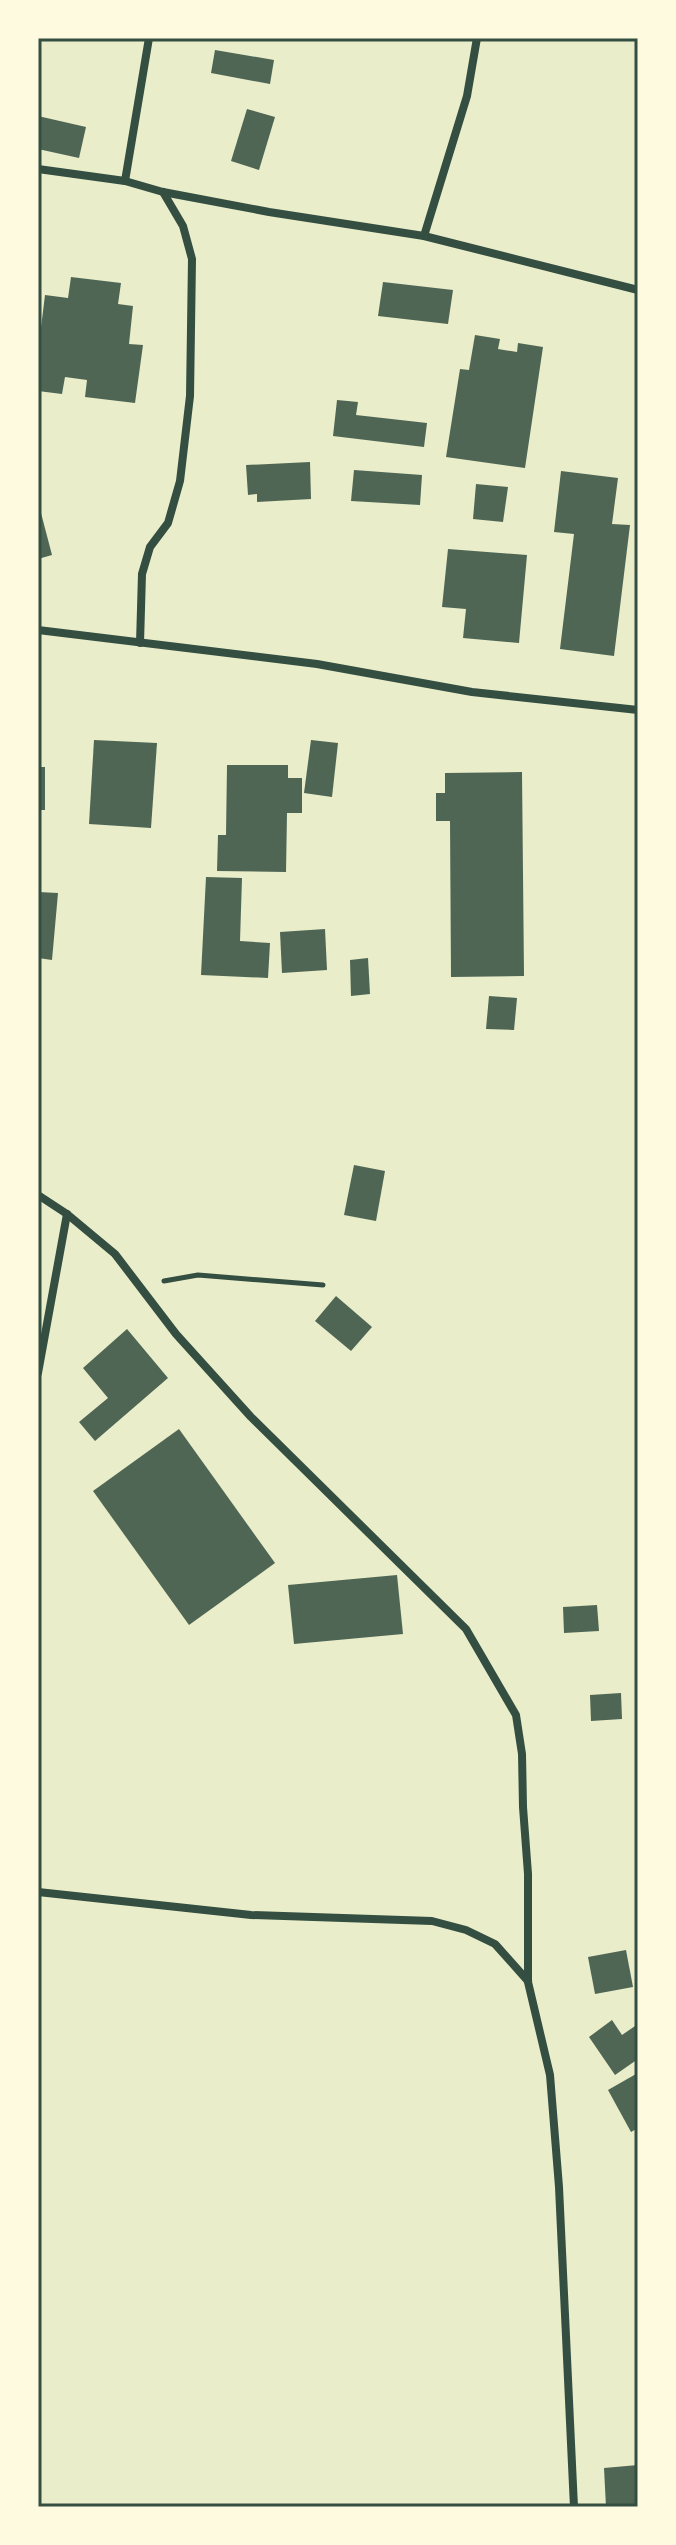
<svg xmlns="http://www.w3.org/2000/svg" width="676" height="2545" viewBox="0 0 676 2545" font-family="'Noto Serif',serif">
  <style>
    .building { fill: #4f6655 }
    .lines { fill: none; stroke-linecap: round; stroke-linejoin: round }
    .path { stroke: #344e41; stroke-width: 5 }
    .minor { stroke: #344e41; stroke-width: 8 }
    .neatline { fill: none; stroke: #344e41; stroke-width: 3 }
  </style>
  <rect width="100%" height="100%" fill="#e9edc9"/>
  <!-- building -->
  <g class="building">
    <polygon points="215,50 274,60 270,84 211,73"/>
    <polygon points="247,109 275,117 259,170 231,161"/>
    <polygon points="38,116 86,127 79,158 38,149"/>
    <polygon points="71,277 121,283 118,304 133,306 129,344 143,345 135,403 85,397 87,380 65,377 62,394 38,391 38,352 45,295 68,298"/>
    <polygon points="383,282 453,290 448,324 378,316"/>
    <polygon points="475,335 500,339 498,349 517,352 518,343 543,347 525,468 446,457 460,369 469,370"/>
    <polygon points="337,400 358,402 356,415 427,423 424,447 333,436"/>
    <polygon points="310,462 311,499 257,502 257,494 248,495 246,465"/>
    <polygon points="354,470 422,475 420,505 351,501"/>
    <polygon points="561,471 618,478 612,524 630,525 614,656 560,649 574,534 554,532"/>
    <polygon points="476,484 508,487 503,522 473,519"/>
    <polygon points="41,513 52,555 38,559 38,514"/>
    <polygon points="448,549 527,555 519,643 463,638 466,609 442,607"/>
    <polygon points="94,740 157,743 151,828 89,824"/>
    <polygon points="311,740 338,743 332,797 304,793"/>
    <polygon points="227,765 288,765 288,778 302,778 302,813 287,813 286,872 217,871 218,835 226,835"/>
    <rect x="38" y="767" width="7" height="43"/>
    <polygon points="522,772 524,976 451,977 450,821 436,821 436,793 445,793 445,773"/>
    <polygon points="206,877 242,878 240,941 270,943 268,978 201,975"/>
    <polygon points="38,892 58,893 52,960 38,958"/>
    <polygon points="325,929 327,970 282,973 280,932"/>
    <polygon points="368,958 370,994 351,996 350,960"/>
    <polygon points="489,996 517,998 514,1030 486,1029"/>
    <polygon points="354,1165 385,1171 376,1221 344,1215"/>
    <polygon points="336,1296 372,1327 351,1351 315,1321"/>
    <polygon points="127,1329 168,1378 95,1441 79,1422 108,1398 83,1368"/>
    <polygon points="179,1429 275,1563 189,1625 93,1491"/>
    <polygon points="397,1575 403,1634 294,1644 288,1585"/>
    <polygon points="597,1605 599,1631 564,1633 563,1607"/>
    <polygon points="621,1693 622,1719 591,1721 590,1695"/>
    <polygon points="626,1950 633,1987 595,1994 588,1957"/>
    <polygon points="612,2020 622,2035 638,2024 638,2059 615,2075 589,2037"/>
    <polygon points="636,2074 638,2079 638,2128 631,2132 608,2090"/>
    <polygon points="638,2465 638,2507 606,2507 604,2468"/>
  </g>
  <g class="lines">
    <!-- path -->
    <polyline class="path" points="164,1281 198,1275 323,1285"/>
    <!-- minor -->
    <g class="minor">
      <polyline points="38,169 125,181 163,192 269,212 424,236 638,290"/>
      <polyline points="125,181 149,38"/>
      <polyline points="424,236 467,96 477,38"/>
      <polyline points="38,630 317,664 472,692 638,710"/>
      <polyline points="140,643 142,574 150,547 168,523 180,481 190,396 192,259 183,226 163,192"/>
      <polyline points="38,1195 67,1214 115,1254 176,1334 251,1417 466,1629 516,1715 522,1754 523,1807 528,1874 528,1982 550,2075 559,2187 574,2507"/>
      <polyline points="38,1373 67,1214"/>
      <polyline points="38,1892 251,1915 432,1921 466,1930 495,1944 528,1981"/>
    </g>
  </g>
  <!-- border -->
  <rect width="676" height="2545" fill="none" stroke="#fefae0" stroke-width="80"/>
  <rect x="40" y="40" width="596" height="2465" class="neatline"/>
</svg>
